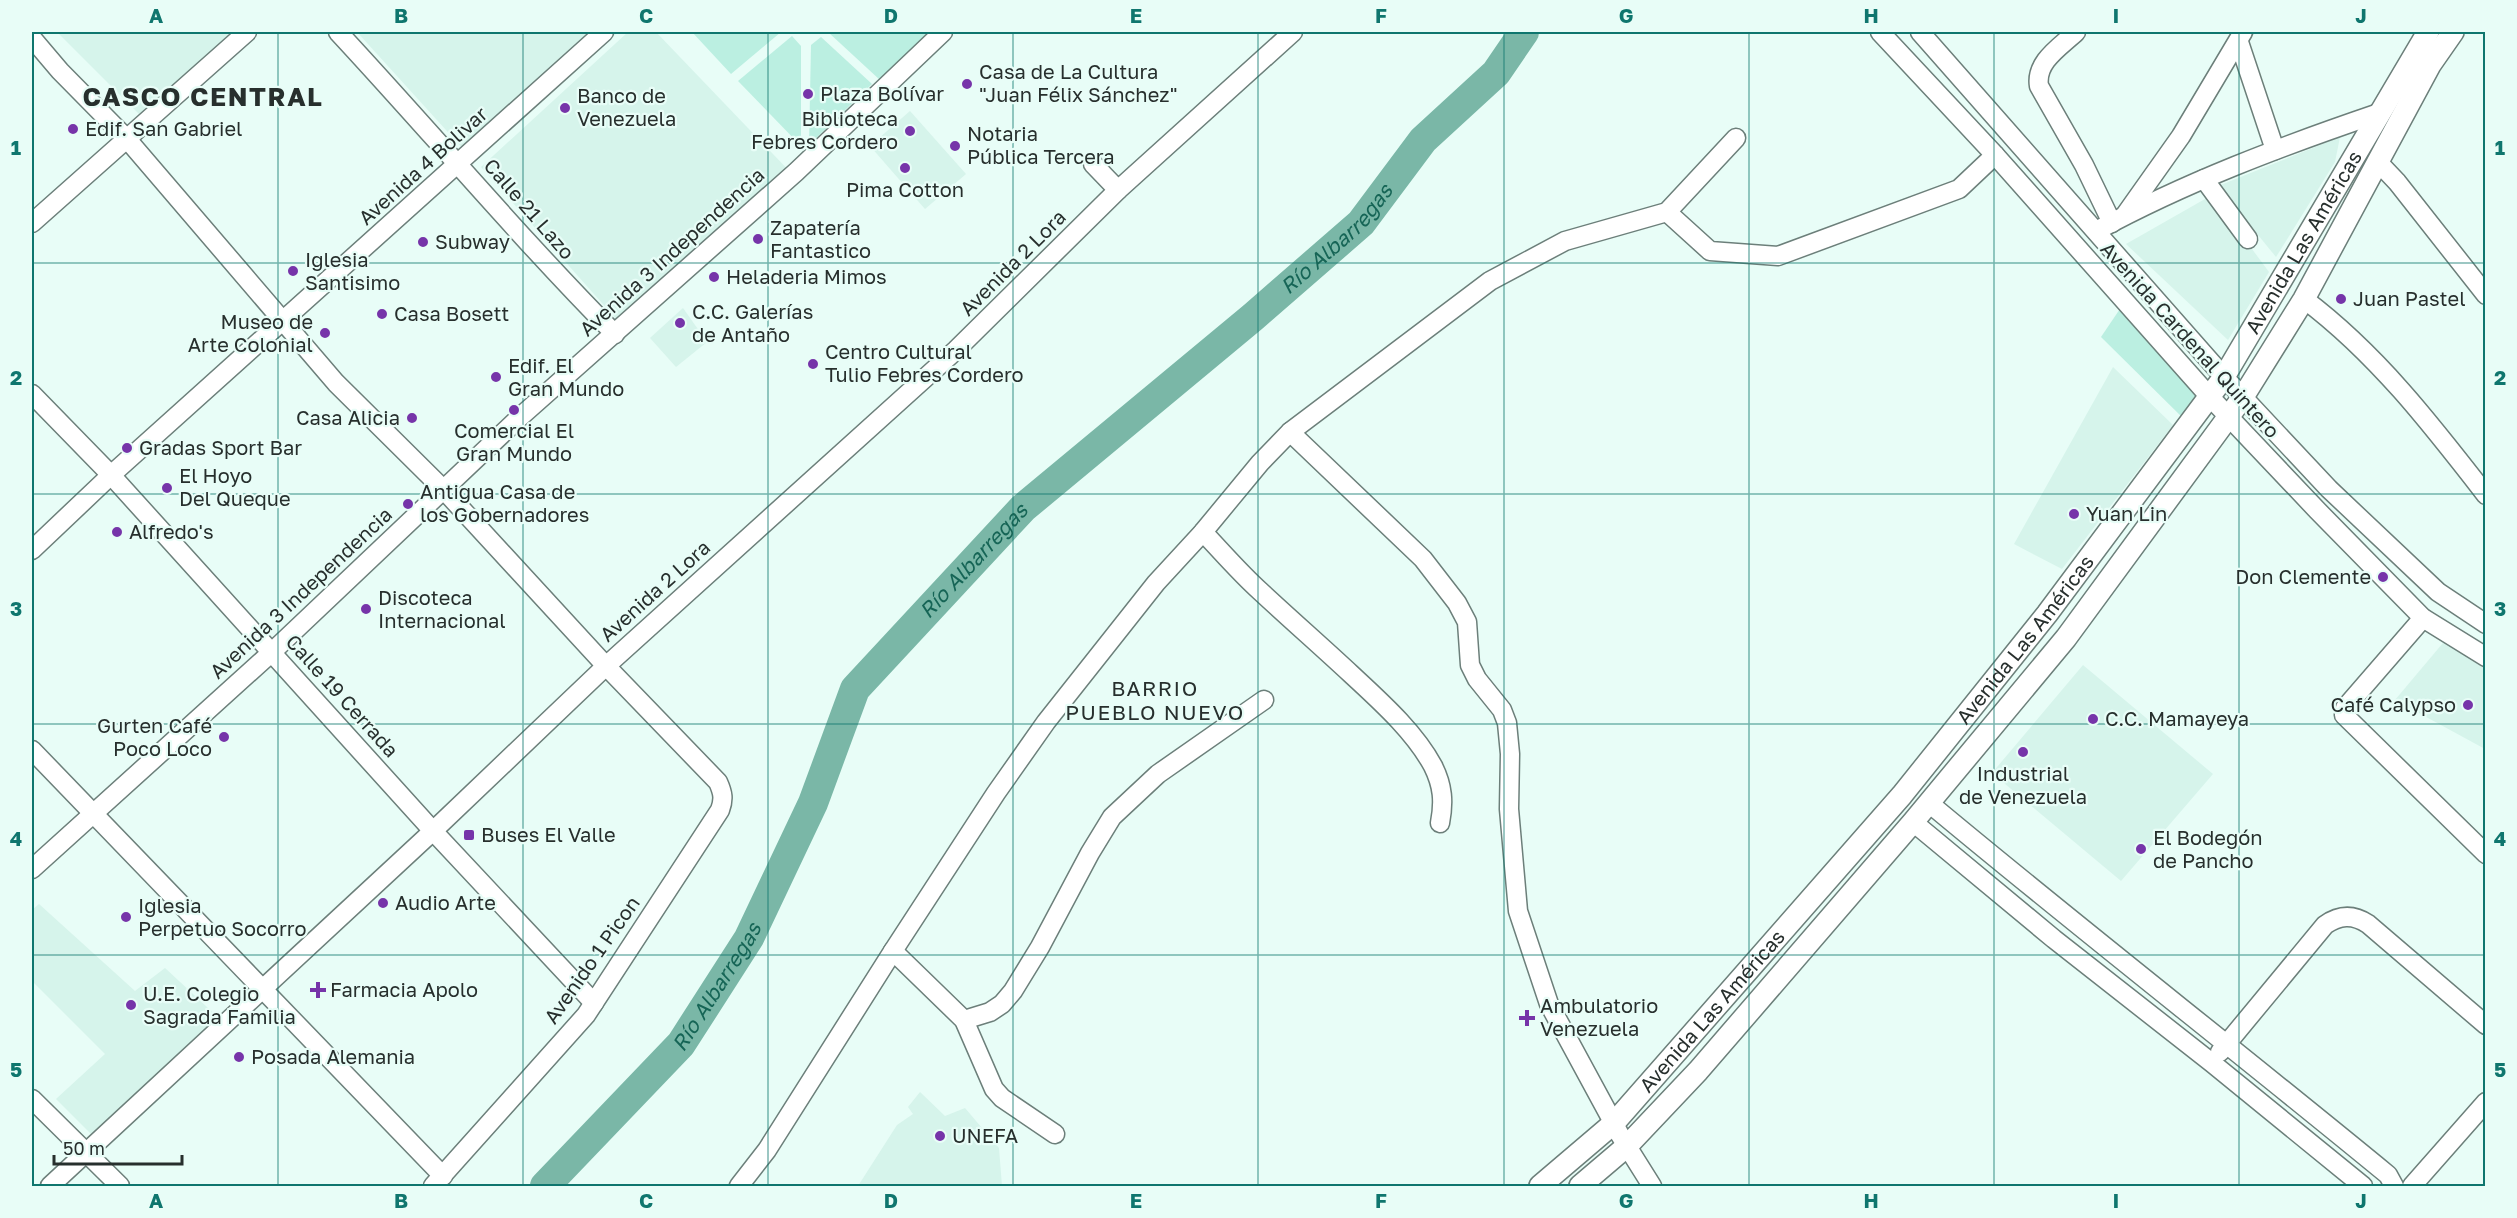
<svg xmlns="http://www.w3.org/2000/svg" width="2517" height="1218" viewBox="0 0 2517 1218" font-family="'Golos Text',sans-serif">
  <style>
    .built { fill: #d6f4eb }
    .green { fill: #bbefe1 }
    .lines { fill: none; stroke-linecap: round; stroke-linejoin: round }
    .river { stroke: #7ab7a7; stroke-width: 30 }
    .minor-casing { stroke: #6c7f7a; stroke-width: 21 }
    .tertiary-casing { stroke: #6c7f7a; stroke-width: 24 }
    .minor { stroke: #fff; stroke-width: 18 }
    .tertiary { stroke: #fff; stroke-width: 21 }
    .grid { fill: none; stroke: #0f766e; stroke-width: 1.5; stroke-opacity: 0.55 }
    .poi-dot { fill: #7634a9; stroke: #e8fdf7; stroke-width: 2 }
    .labels { text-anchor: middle; stroke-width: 4.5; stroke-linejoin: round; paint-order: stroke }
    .poi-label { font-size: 20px; fill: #272f2d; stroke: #e8fdf7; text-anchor: start }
    .street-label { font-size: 20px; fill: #272f2d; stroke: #e8fdf7 }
    .water-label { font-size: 21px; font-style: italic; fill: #166556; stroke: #e8fdf7 }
    .neighbourhood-label { font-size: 21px; letter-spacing: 1.5px; fill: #272f2d; stroke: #e8fdf7 }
    .district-label { font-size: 26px; font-weight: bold; letter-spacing: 1.5px; fill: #272f2d; stroke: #e8fdf7 }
    .neatline { fill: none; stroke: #0f766e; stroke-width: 2 }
    .grid-label { font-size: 20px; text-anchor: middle; font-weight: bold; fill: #0f766e }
  </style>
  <rect width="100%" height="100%" fill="#e8fdf7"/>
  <!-- built -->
  <g class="built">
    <polygon points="57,32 237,32 141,116"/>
    <polygon points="357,32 618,32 475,162"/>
    <polygon points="628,32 656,32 794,176 625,329 481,167"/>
    <polygon points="910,111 966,174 925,209 870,146"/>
    <polygon points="2340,137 2335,162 2276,257 2218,186"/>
    <polygon points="2212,195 2269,272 2228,340 2126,244"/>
    <polygon points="683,308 707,342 676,367 650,338"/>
    <polygon points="2113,367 2173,425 2062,569 2014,544"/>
    <polygon points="2448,637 2485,659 2485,749 2395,700"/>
    <polygon points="2083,665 2213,774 2121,881 1992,773"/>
    <polygon points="39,904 135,991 165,968 221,1020 91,1134 56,1099 105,1054 32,981 32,910"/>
    <polygon points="920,1092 945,1116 965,1108 999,1148 1002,1186 858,1186 897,1125 913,1114 908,1107"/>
  </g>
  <!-- green -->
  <g class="green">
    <polygon points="692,32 781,32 731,74"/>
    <polygon points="828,32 931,32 880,80"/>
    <polygon points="792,36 801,46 801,146 738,81"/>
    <polygon points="821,37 872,84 809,145 811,45"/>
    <polygon points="2126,300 2207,395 2188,423 2101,337"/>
  </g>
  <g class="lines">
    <!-- river -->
    <path class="river" id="s1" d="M 545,1186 L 681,1044 L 749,938 L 813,803 L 855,689 L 1023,508 L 1253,317 L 1361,223 L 1423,140 L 1496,73 L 1524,32"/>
    <defs>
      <g id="minor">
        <path d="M 338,32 C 431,132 519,237 615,334"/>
        <polyline points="1880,32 1995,155 2209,396 2317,510 2423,618 2486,657"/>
        <polyline points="1920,32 2224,377 2329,489 2438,592 2486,624"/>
        <path d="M 2076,32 C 2060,47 2035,62 2039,86 L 2084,165 L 2112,223"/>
        <path d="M 32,38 L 60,71 L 127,139 L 336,383 L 444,490 L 606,666 L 718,782 C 723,793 724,799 720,810 L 586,1015 L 433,1186"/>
        <polyline points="2239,42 2275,150"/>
        <polyline points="2378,162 2397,182 2486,295"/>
        <polyline points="1093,164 1118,190"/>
        <polyline points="2204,179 2248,239"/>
        <polyline points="1667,212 1710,251 1778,256 1959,189 1995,155"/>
        <polyline points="2125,215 2181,136 2243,32"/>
        <polyline points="32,223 247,32"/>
        <path d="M 2096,231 C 2186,182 2282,146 2379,113"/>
        <path d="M 2304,299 C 2376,353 2431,424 2486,495"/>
        <polyline points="32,394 111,475 433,831 594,1003"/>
        <polyline points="1290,432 1423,559 1457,603 1467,622 1470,665 1477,679 1502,710 1507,723 1510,754 1509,809 1518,911 1549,1004 1620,1135 1652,1186"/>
        <path d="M 1203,532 C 1222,552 1240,573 1260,591 C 1290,619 1321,646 1351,674 C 1380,701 1414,731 1433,766 C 1443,786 1444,802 1440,823"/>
        <polyline points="32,550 111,475 604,32"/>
        <polyline points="2423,618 2345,708 2344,715 2486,854"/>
        <polyline points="32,750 443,1176"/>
        <path d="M 1929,803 C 2080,929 2236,1050 2388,1175 L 2394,1186"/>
        <polyline points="1913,822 2054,939 2212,1063 2363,1186"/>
        <polyline points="32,869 272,652 520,417 796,172 943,32"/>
        <polyline points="893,951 964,1020 994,1089 1002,1098 1055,1134"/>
        <polyline points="964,1020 990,1012 1002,1004 1013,991 1040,947 1090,853 1112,817 1158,774 1264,700"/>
        <path d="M 2220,1052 L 2325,925 C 2339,915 2353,914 2368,924 L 2486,1025"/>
        <polyline points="32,1099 120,1186"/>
        <polyline points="50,1186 433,831 606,666 956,350 1118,190 1293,32"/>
        <polyline points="739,1186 767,1150 893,951 996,793 1046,722 1156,583 1203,532 1260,463 1290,432 1490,281 1565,241 1667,212 1736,138"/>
        <polyline points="2412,1186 2486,1102"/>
      </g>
      <g id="tertiary">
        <path id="s2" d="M 1540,1186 L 1614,1123 L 1902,795 L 2047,614 L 2224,377 L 2428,32"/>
        <polyline points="1580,1186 1627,1146 1698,1071 1913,822 2066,638 2243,397 2304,299 2430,65 2453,32"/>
      </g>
    </defs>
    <!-- minor casing -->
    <use href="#minor" class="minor-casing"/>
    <!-- tertiary casing -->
    <use href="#tertiary" class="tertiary-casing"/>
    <!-- minor -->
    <use href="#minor" class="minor"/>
    <!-- tertiary -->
    <use href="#tertiary" class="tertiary"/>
  </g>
  <!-- grid -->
  <path class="grid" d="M 278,32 L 278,1186M 523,32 L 523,1186M 768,32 L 768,1186M 1013,32 L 1013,1186M 1258,32 L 1258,1186M 1504,32 L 1504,1186M 1749,32 L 1749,1186M 1994,32 L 1994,1186M 2239,32 L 2239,1186M 32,263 L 2486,263M 32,494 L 2486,494M 32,724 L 2486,724M 32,955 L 2486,955"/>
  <!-- markers -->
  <g class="poi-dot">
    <circle cx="967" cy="84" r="6"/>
    <circle cx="808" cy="94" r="6"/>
    <circle cx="565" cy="108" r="6"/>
    <circle cx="73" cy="129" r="6"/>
    <circle cx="910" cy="131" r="6"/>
    <circle cx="955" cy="146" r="6"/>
    <circle cx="905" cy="168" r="6"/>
    <circle cx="758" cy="239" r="6"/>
    <circle cx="423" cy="242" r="6"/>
    <circle cx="293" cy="271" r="6"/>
    <circle cx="714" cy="277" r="6"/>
    <circle cx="2341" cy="299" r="6"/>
    <circle cx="382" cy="314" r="6"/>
    <circle cx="680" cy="323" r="6"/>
    <circle cx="325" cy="333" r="6"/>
    <circle cx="813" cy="364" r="6"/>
    <circle cx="496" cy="377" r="6"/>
    <circle cx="514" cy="410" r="6"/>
    <circle cx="412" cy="418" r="6"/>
    <circle cx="127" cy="448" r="6"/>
    <circle cx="167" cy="488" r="6"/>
    <circle cx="408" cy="504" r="6"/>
    <circle cx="2074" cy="514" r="6"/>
    <circle cx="117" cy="532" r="6"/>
    <circle cx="2383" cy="577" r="6"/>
    <circle cx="366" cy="609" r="6"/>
    <circle cx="2468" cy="705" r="6"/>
    <circle cx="2093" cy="719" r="6"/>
    <circle cx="224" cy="737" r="6"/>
    <circle cx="2023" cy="752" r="6"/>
    <rect x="463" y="829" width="12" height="12" rx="3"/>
    <circle cx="2141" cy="849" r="6"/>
    <circle cx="383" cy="903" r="6"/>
    <circle cx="126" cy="917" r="6"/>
    <path d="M315 981h6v6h6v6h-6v6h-6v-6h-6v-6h6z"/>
    <circle cx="131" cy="1005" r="6"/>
    <path d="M1524 1009h6v6h6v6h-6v6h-6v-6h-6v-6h6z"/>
    <circle cx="239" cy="1057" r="6"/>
    <circle cx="940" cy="1136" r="6"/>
  </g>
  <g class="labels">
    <!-- poi labels -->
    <g class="poi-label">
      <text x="979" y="79">Casa de La Cultura<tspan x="979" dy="23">"Juan Félix Sánchez"</tspan></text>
      <text x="820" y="101">Plaza Bolívar</text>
      <text x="577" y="103">Banco de<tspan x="577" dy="23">Venezuela</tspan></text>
      <text x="898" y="126" text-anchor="end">Biblioteca<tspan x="898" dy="23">Febres Cordero</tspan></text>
      <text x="85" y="136">Edif. San Gabriel</text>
      <text x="967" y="141">Notaria<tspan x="967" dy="23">Pública Tercera</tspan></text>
      <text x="905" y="197" text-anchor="middle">Pima Cotton</text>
      <text x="770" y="235">Zapatería<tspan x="770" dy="23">Fantastico</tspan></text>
      <text x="435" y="249">Subway</text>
      <text x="305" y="267">Iglesia<tspan x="305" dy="23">Santisimo</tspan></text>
      <text x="726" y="284">Heladeria Mimos</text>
      <text x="2353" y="306">Juan Pastel</text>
      <text x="692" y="319">C.C. Galerías<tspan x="692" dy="23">de Antaño</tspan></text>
      <text x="394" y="321">Casa Bosett</text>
      <text x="313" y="329" text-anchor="end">Museo de<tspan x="313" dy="23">Arte Colonial</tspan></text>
      <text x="825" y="359">Centro Cultural<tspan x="825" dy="23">Tulio Febres Cordero</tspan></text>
      <text x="508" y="373">Edif. El<tspan x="508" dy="23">Gran Mundo</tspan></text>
      <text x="400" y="425" text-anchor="end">Casa Alicia</text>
      <text x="514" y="438" text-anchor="middle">Comercial El<tspan x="514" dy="23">Gran Mundo</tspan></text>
      <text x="139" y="455">Gradas Sport Bar</text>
      <text x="179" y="483">El Hoyo<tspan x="179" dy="23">Del Queque</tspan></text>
      <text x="420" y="499">Antigua Casa de<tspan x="420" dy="23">los Gobernadores</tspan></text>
      <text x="2086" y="521">Yuan Lin</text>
      <text x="129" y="539">Alfredo's</text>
      <text x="2371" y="584" text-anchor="end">Don Clemente</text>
      <text x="378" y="605">Discoteca<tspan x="378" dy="23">Internacional</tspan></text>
      <text x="2456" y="712" text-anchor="end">Café Calypso</text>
      <text x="2105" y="726">C.C. Mamayeya</text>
      <text x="212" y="733" text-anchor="end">Gurten Café<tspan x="212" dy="23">Poco Loco</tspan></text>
      <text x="2023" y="781" text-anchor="middle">Industrial<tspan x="2023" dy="23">de Venezuela</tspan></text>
      <text x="481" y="842">Buses El Valle</text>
      <text x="2153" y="845">El Bodegón<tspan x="2153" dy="23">de Pancho</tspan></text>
      <text x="395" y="910">Audio Arte</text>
      <text x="138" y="913">Iglesia<tspan x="138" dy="23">Perpetuo Socorro</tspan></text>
      <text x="330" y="997">Farmacia Apolo</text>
      <text x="143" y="1001">U.E. Colegio<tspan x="143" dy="23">Sagrada Familia</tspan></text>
      <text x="1540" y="1013">Ambulatorio<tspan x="1540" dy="23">Venezuela</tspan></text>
      <text x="251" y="1064">Posada Alemania</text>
      <text x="952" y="1143">UNEFA</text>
    </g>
    <!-- street labels -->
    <g class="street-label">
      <text transform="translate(423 166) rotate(-42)" y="7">Avenida 4 Bolivar</text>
      <text transform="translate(529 209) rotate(49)" y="7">Calle 21 Lazo</text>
      <text dy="7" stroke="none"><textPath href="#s2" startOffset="1218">Avenida Las Américas</textPath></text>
      <text transform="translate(672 252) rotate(-42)" y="7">Avenida 3 Independencia</text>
      <text transform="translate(1013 263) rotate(-45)" y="7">Avenida 2 Lora</text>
      <text transform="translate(2190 340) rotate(48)" y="7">Avenida Cardenal Quintero</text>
      <text transform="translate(655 591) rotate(-42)" y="7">Avenida 2 Lora</text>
      <text transform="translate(301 593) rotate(-43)" y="7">Avenida 3 Independencia</text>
      <text dy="7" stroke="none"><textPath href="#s2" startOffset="732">Avenida Las Américas</textPath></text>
      <text transform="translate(342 696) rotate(48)" y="7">Calle 19 Cerrada</text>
      <text transform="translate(592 960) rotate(-55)" y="7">Avenido 1 Picon</text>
      <text dy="7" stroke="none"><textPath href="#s2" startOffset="246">Avenida Las Américas</textPath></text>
    </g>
    <!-- water labels -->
    <g class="water-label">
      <text dy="7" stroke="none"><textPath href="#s1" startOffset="1254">Río Albarregas</textPath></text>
      <text dy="7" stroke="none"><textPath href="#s1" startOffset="768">Río Albarregas</textPath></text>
      <text dy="7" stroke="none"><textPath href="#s1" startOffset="264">Río Albarregas</textPath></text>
    </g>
    <!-- neighbourhood labels -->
    <g class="neighbourhood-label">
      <text x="1155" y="696">BARRIO<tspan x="1155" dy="24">PUEBLO NUEVO</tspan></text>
    </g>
    <!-- district labels -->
    <g class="district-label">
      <text x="203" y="106">CASCO CENTRAL</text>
    </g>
  </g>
  <!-- border -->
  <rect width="2517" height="1218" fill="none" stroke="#e8fdf7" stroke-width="66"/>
  <!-- scale -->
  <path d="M54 1155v9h128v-9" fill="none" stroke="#272f2d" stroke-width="3"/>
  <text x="63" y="1155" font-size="18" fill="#272f2d" stroke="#e8fdf7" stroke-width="4.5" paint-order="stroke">50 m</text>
  <rect x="33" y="33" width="2451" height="1152" class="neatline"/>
  <g class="grid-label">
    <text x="156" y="23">A</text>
    <text x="401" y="23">B</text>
    <text x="646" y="23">C</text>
    <text x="891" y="23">D</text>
    <text x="1136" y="23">E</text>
    <text x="1381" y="23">F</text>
    <text x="1626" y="23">G</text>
    <text x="1871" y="23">H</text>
    <text x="2116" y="23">I</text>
    <text x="2361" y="23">J</text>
    <text x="16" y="155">1</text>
    <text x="2500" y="155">1</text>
    <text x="16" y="385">2</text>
    <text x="2500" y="385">2</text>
    <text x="16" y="616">3</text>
    <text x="2500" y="616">3</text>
    <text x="16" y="846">4</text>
    <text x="2500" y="846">4</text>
    <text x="16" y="1077">5</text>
    <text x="2500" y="1077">5</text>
    <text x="156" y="1208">A</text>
    <text x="401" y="1208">B</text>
    <text x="646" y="1208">C</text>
    <text x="891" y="1208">D</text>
    <text x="1136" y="1208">E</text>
    <text x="1381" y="1208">F</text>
    <text x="1626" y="1208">G</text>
    <text x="1871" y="1208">H</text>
    <text x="2116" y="1208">I</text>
    <text x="2361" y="1208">J</text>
  </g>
</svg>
